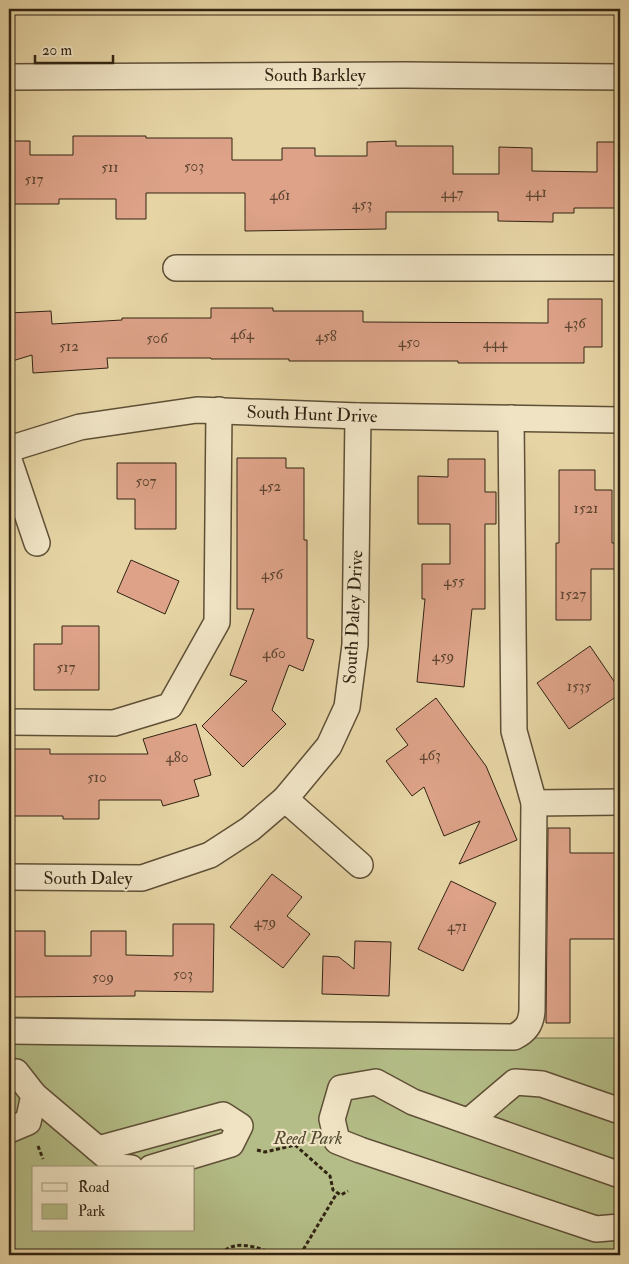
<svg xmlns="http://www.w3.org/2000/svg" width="629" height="1264" viewBox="0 0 629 1264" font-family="'IM FELL Double Pica',serif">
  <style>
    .green { fill: #b4bd87; stroke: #73704d; fill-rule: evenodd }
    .building { fill: #dda288; stroke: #322413 }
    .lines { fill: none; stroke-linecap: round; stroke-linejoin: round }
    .minor-casing { stroke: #5f5037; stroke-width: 28 }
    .path { stroke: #322413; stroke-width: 3; stroke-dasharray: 4 2.5; stroke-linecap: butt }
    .minor { stroke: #efe3c4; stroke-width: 25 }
    .labels { text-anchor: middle; stroke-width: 4.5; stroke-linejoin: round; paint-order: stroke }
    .number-label { font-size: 15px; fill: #5d4430 }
    .street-label { font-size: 18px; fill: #322413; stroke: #efe3c4 }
    .park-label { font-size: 18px; font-style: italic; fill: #524a30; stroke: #efe3c4 }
  </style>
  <rect width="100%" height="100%" fill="#e6d4a4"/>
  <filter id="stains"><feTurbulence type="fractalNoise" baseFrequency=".004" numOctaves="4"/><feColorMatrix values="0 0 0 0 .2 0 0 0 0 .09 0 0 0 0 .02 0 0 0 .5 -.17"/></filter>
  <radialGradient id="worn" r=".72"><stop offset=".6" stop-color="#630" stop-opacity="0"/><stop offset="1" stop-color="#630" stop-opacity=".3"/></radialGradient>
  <!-- green -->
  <path class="green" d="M 9,1017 L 533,1024 L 533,1038 L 620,1038 L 620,1255 L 9,1255 ZM 34,1168 L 194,1168 L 194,1230 L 34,1230 Z"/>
  <!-- building -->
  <g class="building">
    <polygon points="73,136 146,136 146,138 232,138 232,160 282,160 282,148 315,148 315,156 367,156 367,142 396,141 396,146 453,146 453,174 499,174 499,147 532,148 532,171 597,172 597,142 620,142 620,208 574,208 574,213 553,213 553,222 498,221 498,212 386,212 386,229 245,231 245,193 146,193 146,219 116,219 116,199 59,199 59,204 9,204 9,141 30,141 30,155 73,155"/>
    <polygon points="548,299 602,299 602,347 584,347 584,363 458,363 458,361 289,361 289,359 211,359 211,358 107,358 108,368 33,373 32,355 9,362 9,313 51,311 52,324 122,320 122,318 211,318 211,308 273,308 273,311 363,311 363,322 548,323"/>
    <polygon points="237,458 286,458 286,468 304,468 304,540 307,540 307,638 314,640 303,671 289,665 272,710 286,724 243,767 202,726 247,681 230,675 254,609 237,609"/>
    <polygon points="448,459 485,459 485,492 496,492 496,524 485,524 485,609 472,609 464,687 417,682 425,599 422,599 422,564 450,564 450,524 418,524 418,476 448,477"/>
    <polygon points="117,463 176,463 176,529 135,529 135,499 117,499"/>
    <polygon points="559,470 595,470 595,490 612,490 612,543 620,543 620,569 591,569 591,620 556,620 556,543 559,543"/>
    <polygon points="131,560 179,581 165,614 117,592"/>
    <polygon points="62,626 99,626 99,690 34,690 34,644 62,644"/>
    <polygon points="590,646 620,690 620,694 569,729 537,683"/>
    <polygon points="436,698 486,766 517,840 459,864 480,821 444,836 424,787 412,796 386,761 408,745 396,729"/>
    <polygon points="196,724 211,775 194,780 199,796 163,806 161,800 99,800 99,819 63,819 63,816 9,816 9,749 50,749 50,754 148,754 143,739"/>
    <polygon points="548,828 570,828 570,853 620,853 620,939 570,939 570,1023 546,1023"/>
    <polygon points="272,874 302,897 287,916 310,934 283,968 230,927"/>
    <polygon points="451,881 496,903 463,971 418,949"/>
    <polygon points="173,924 214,924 213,992 135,991 135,996 9,997 9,931 45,931 45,956 91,956 91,931 126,931 126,955 173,956"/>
    <polygon points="355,941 391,942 389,996 322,994 323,956 339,957 354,969"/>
  </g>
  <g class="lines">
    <defs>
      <g id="minor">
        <polyline points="9,77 405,75 620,77"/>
        <polyline points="176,268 620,268"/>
        <polyline points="9,449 80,427 197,410 358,416 620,420"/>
        <polyline points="9,460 37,543"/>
        <polyline points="9,722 114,723 170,706 217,622 219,410"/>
        <polyline points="285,799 360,865"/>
        <polyline points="534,803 620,802"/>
        <polyline points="9,877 142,878 210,855 250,829 285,799 329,746 347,707 355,645 358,416"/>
        <path d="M 9,1031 L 514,1037 C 526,1031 531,1024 532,1011 L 534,803 L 514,731 L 511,418"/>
        <polyline points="9,1072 16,1072 34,1095 28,1122 9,1130"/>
        <polyline points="34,1095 119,1167 131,1168"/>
        <polyline points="469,1121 515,1082 542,1084 620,1111"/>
        <polyline points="98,1149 223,1115 240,1126 231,1144 151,1168"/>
        <polyline points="620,1175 413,1102 376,1082 341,1088 332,1119 337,1141 360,1150 596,1229 620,1227"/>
      </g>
    </defs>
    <!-- minor casing -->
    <use href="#minor" class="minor-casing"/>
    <!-- path -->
    <g class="path">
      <polyline points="38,1146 43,1159"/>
      <polyline points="257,1150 265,1152 295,1145 330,1176 333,1190 341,1195 348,1191"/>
      <path d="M 221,1255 C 232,1238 260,1247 275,1255"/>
      <polyline points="300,1255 337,1193"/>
    </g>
    <!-- minor -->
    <use href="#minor" class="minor"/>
  </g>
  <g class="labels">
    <!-- number labels -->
    <g class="number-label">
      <text x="194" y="171">503</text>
      <text x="110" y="172">511</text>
      <text x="34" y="184">517</text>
      <text x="536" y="197">441</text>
      <text x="452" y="198">447</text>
      <text x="280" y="200">461</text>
      <text x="362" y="209">453</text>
      <text x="575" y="328">436</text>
      <text x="242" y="339">464</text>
      <text x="326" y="341">458</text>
      <text x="157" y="343">506</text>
      <text x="409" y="347">450</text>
      <text x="495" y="348">444</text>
      <text x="69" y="351">512</text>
      <text x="146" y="486">507</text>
      <text x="270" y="491">452</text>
      <text x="586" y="513">1521</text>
      <text x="272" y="579">456</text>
      <text x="454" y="586">455</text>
      <text x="573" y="599">1527</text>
      <text x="274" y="658">460</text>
      <text x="443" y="661">459</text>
      <text x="66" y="672">517</text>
      <text x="579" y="691">1535</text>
      <text x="430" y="760">463</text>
      <text x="177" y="762">480</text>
      <text x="97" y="782">510</text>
      <text x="265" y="927">479</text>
      <text x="457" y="931">471</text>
      <text x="183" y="979">503</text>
      <text x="103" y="982">509</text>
    </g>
    <!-- street labels -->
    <g class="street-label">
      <text x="315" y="81">South Barkley</text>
      <text transform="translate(312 414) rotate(2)" y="6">South Hunt Drive</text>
      <text transform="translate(353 617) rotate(-87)" y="6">South Daley Drive</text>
      <text x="88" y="884">South Daley</text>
    </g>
    <!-- park labels -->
    <g class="park-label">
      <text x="308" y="1144">Reed Park</text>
    </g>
  </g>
  <!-- margin -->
  <rect width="629" height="1264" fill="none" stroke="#e6d4a4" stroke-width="30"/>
  <rect x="10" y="10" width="609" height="1244" fill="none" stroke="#322413" stroke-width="2.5"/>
  <rect x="15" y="15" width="599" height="1234" fill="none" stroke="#322413"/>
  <!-- legend -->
  <rect x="32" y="1166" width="162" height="65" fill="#efe3c4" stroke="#a3977d"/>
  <rect x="42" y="1183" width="25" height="8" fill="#efe3c4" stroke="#a3977d"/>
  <text x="78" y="1192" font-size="15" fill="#322413">Road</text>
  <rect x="42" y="1204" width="25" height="15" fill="#b4bd87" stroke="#a3977d"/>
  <text x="78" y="1216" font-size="15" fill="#322413">Park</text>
  <!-- scale -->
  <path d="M35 55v8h78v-8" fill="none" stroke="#322413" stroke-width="2.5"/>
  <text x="42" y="55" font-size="15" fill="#322413" stroke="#efe3c4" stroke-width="4" paint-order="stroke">20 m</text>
  <rect width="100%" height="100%" filter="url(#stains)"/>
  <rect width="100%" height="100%" fill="url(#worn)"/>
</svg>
